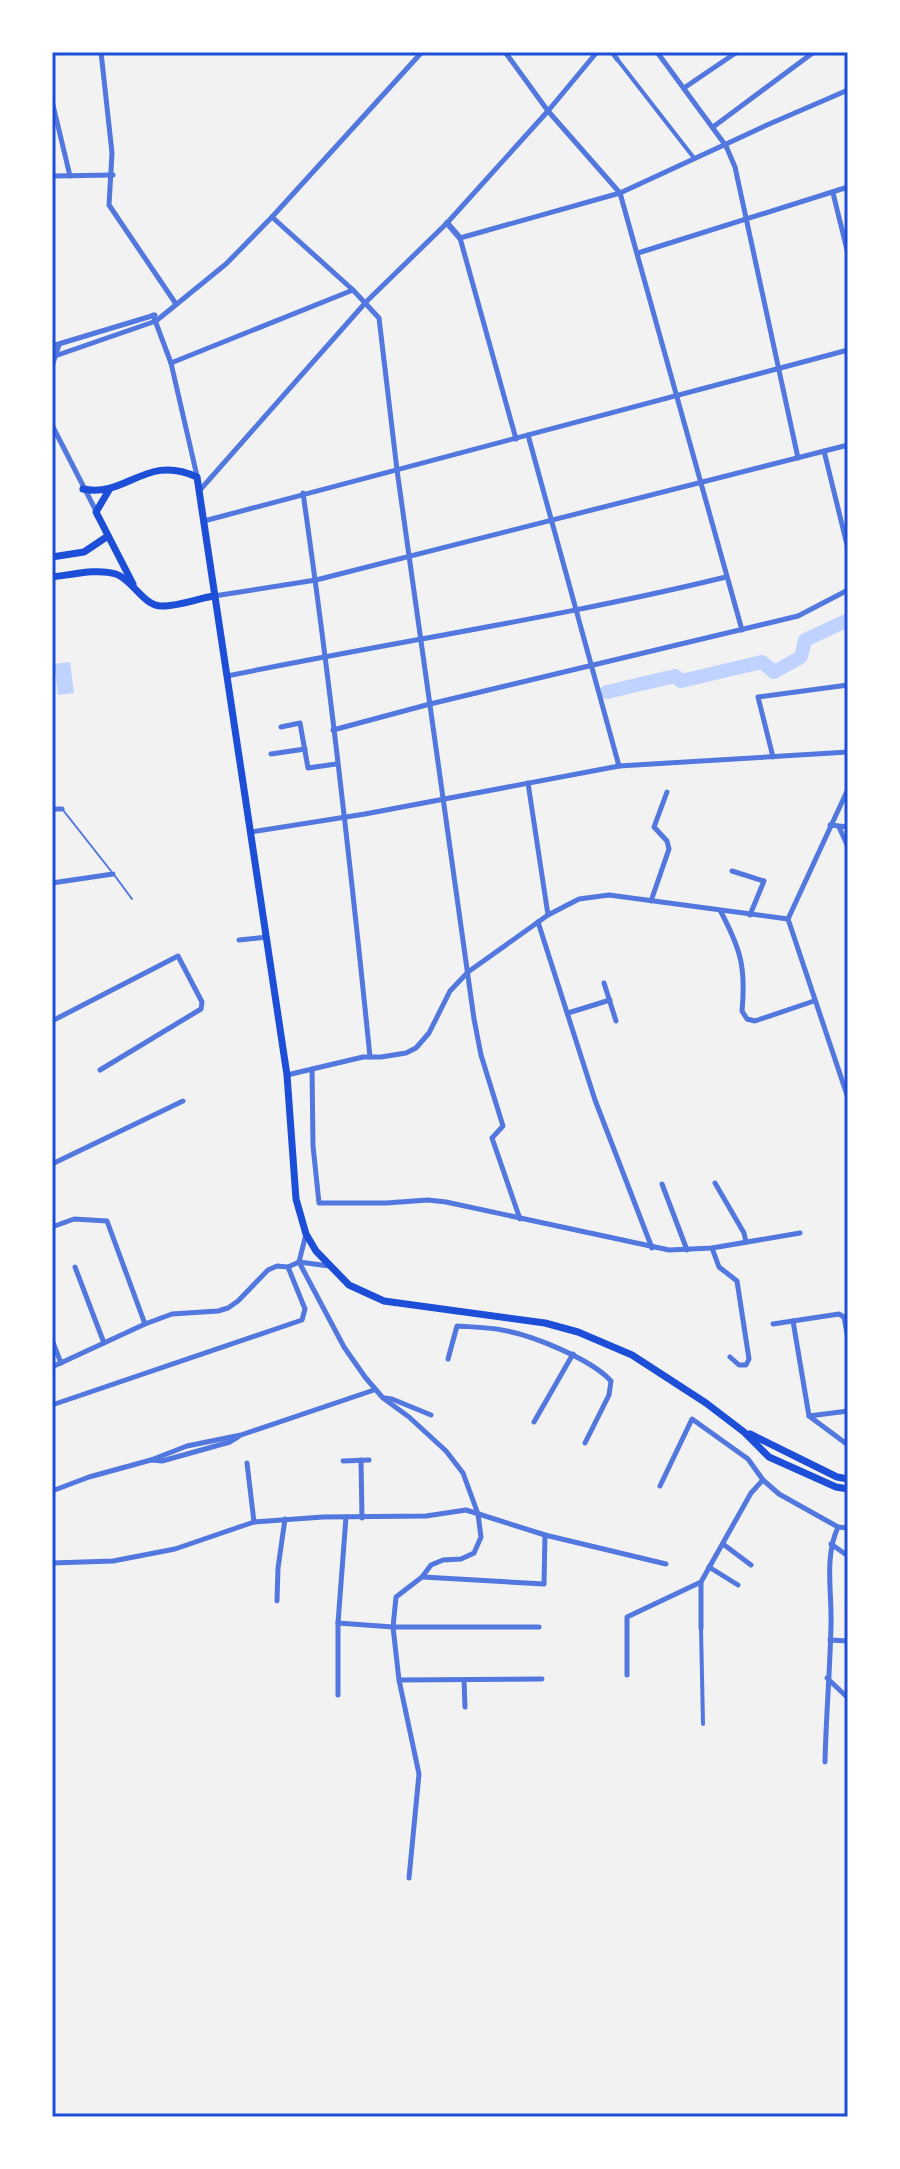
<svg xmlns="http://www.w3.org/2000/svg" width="900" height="2169" viewBox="0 0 900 2169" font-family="'Public Sans',sans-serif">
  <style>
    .water { fill: #bfd3fe }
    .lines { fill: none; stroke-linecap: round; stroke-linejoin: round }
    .river { stroke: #bfd3fe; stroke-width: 14 }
    .service { stroke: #5277de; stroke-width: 2 }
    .pedestrian { stroke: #5277de; stroke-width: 4 }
    .minor { stroke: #5277de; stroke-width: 5 }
    .tertiary { stroke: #5277de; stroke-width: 6 }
    .secondary { stroke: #1d4ed8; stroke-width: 7 }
    .neatline { fill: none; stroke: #1d4ed8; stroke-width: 3 }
  </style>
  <rect width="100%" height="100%" fill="#f2f2f2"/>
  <!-- water -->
  <polygon class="water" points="70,662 74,693 58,695 54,664"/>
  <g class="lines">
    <!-- river -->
    <polyline class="river" points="607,692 675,676 681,681 762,662 774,672 801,657 805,640 848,620"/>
    <!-- service -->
    <g class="service">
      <polyline points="63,810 111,871"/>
      <polyline points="115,876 132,899"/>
    </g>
    <!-- pedestrian -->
    <g class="pedestrian">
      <polyline points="617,59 694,158"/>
      <polyline points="701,1628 703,1724"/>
    </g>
    <!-- minor -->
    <g class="minor">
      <polyline points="101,52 112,153 109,205 176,304"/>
      <polyline points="505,52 548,111 620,193 742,630"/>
      <polyline points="612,52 617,59"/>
      <polyline points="657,52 726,146 735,167 798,458"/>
      <polyline points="684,88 737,52"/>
      <polyline points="52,101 70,176"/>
      <polyline points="713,127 814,52"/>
      <polyline points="52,176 113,175"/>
      <polyline points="833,193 848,254"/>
      <polyline points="272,217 353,290 379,318 397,470 474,1019 481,1055 503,1126 492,1138 520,1219"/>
      <polyline points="638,253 848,187"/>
      <polyline points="153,315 171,363 197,476"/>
      <polyline points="52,346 155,315"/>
      <polyline points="52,357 156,321 226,264 272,217 422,52"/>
      <polyline points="171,363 353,290"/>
      <polyline points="52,366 59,345"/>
      <polyline points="52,425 96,511"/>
      <polyline points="528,435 619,766"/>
      <polyline points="516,439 460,238 620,193 767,125 848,90"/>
      <polyline points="824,451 848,549"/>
      <polyline points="200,490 366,302 447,223 548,111 597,52"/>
      <path d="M 303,493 C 330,681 351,868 370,1057"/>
      <polyline points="204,521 848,350"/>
      <polyline points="214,596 316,580 848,445"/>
      <path d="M 227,676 C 393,642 562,617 726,577"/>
      <polyline points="281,727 300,723 308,768 336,764"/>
      <polyline points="333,730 430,704 798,616 848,590"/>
      <polyline points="271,754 305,749"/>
      <polyline points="773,757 758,697 848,685"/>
      <polyline points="528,783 548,915"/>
      <polyline points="848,789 788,919 848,1098"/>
      <polyline points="52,809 62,809"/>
      <polyline points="830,825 848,827"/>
      <polyline points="839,827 848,847"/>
      <polyline points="251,832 365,814 619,766 848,752"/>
      <polyline points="732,871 764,881 750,915"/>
      <polyline points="52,883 113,874"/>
      <polyline points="651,901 669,849 667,841 654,827 667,792"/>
      <path d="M 721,912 C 741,950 746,968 742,1011 L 747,1019 L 755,1021 L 814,1001"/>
      <polyline points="538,922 595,1100 652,1248"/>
      <polyline points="239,940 267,937"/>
      <polyline points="604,983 616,1021"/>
      <polyline points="568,1013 610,1000"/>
      <polyline points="52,1021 178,956 202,1002 201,1009 100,1070"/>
      <polyline points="312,1069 313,1146 319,1203 386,1203 428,1200 446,1202 669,1250 712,1248 800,1233"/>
      <polyline points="287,1075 363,1057 381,1057 406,1053 416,1048 429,1033 450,991 468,972 548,915 579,899 609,895 788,919"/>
      <polyline points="52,1164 183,1101"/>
      <polyline points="715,1183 744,1233 746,1242"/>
      <polyline points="662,1184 687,1250"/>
      <polyline points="52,1227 74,1219 107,1221 145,1324"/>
      <polyline points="712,1248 719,1267 737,1281 749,1359 746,1365 739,1365 730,1357"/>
      <polyline points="299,1262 344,1347 365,1377 383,1398 409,1417 446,1451 463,1473 478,1514 481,1537 474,1553 461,1559 443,1560 431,1565 422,1577 396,1597 393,1627 399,1680 419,1774 409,1878"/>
      <polyline points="299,1262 306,1234"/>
      <polyline points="75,1267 104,1343"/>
      <polyline points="793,1321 809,1416 848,1445"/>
      <polyline points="773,1324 839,1314 844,1317 848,1339"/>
      <polyline points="52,1340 61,1363"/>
      <path d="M 448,1359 L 457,1326 C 472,1327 487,1327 502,1330 C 532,1335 591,1359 611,1381 L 609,1395 L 585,1443"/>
      <polyline points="52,1367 145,1324 172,1314 218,1311 228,1308 238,1301 268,1270 277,1266 288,1267 299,1262 329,1266"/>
      <polyline points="384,1398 392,1399 431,1415"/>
      <polyline points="52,1405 302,1320 305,1309 288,1267"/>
      <polyline points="809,1416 848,1411"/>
      <polyline points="534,1422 573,1354"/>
      <polyline points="151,1460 187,1446 241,1435 374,1390"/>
      <polyline points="361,1460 362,1518"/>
      <polyline points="343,1461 369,1460"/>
      <polyline points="247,1463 254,1522"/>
      <polyline points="660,1486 692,1419 748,1459 763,1480 779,1494 838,1527 848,1528"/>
      <polyline points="52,1491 89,1477 151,1460 162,1461 230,1442 238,1437"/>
      <polyline points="723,1544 751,1565"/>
      <polyline points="831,1544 848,1556"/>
      <polyline points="52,1563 113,1561 175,1549 254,1522 323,1517 426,1516 466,1510 545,1535 666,1564"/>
      <polyline points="709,1567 738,1585"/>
      <polyline points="423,1577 544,1584 545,1535"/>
      <polyline points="277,1601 278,1568 285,1519"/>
      <polyline points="338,1623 393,1627 539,1627"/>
      <polyline points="701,1628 701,1582"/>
      <polyline points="830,1640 848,1641"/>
      <polyline points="627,1675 627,1617 701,1582 751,1493 763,1480"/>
      <polyline points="827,1678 848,1698"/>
      <polyline points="399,1680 542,1679"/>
      <polyline points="464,1680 465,1707"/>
      <polyline points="338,1695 338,1623 346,1517"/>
      <path d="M 825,1762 C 826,1716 830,1671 831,1625 C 832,1591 824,1558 838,1527"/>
    </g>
    <!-- tertiary -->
    <polyline class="tertiary" points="447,223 460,238"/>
    <!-- secondary -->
    <g class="secondary">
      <path d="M 83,489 C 127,498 146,453 197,477 L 287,1075 L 296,1199 L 306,1234 L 316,1251 L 349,1285 L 384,1301 L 545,1323 L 578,1332 L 632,1355 L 706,1403 L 744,1432 L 769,1457 L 836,1487 L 848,1489"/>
      <polyline points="109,490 96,512 133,584"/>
      <polyline points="52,557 84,552 108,536"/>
      <path d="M 52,577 C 71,575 97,568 116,574 C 133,580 143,606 162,606 C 178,606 197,599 213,596"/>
      <polyline points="750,1434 837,1477 848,1479"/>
    </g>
  </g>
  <!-- border -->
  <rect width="900" height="2169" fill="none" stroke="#ffffff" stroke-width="108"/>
  <rect x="54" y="54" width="792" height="2061" class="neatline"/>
</svg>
